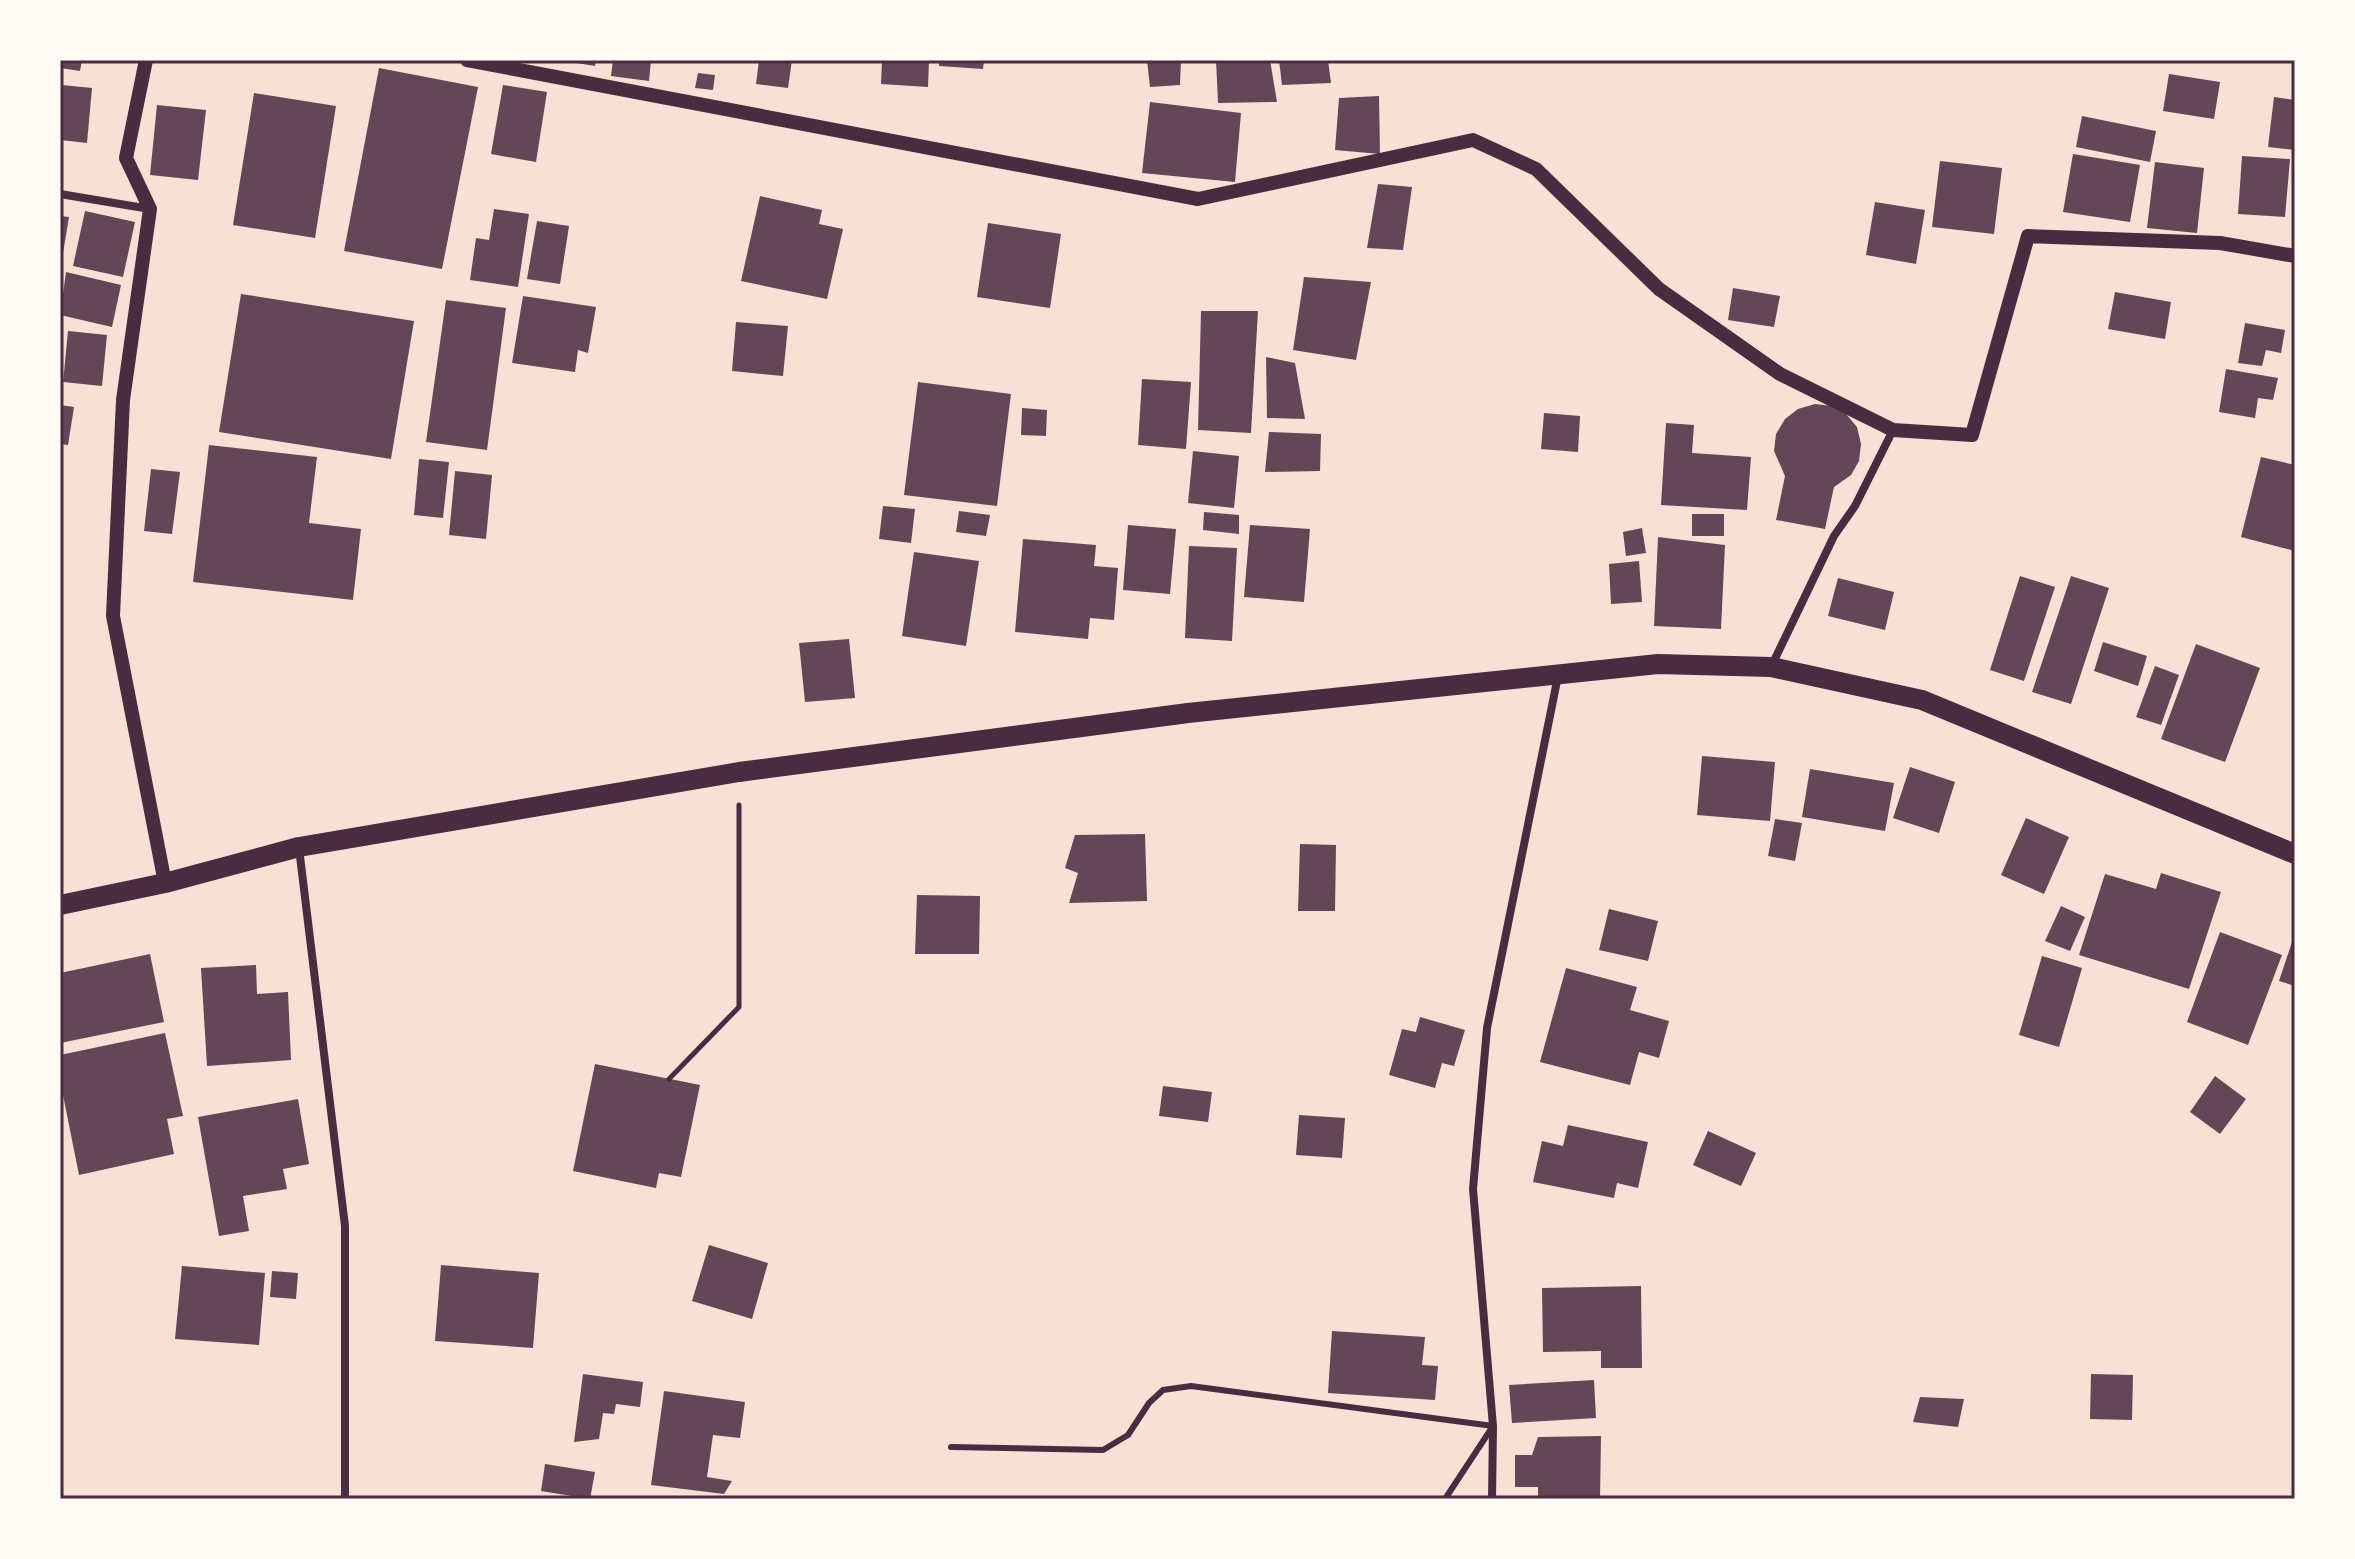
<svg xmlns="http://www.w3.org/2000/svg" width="2355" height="1559" viewBox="0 0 2355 1559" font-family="Manrope,sans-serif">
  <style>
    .building { fill: #644757 }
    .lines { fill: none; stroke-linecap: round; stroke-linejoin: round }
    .path { stroke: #4a2c40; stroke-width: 5 }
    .service { stroke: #4a2c40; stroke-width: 6 }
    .minor { stroke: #4a2c40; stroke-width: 8 }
    .tertiary { stroke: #4a2c40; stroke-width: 14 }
    .primary { stroke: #4a2c40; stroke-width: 20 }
    .neatline { fill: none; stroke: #4a2c40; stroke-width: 3 }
  </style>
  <rect width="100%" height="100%" fill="#f7e1d7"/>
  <!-- building -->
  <g class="building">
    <polygon points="60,60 82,60 80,71 60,68"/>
    <polygon points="558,60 596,60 595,66"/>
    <polygon points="613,60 651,60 649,81 611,76"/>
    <polygon points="759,60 792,60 788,88 756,84"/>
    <polygon points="882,60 929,60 928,87 881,84"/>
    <polygon points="939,60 984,60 983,69 939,66"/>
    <polygon points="1147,60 1181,60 1180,85 1150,87"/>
    <polygon points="1216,60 1270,60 1277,102 1218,103"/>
    <polygon points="1279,60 1328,60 1331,83 1282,85"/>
    <polygon points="379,68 478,87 442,269 344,251"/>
    <polygon points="698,73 715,75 713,90 695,88"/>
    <polygon points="2169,74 2220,82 2214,119 2163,111"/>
    <polygon points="62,85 92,88 87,143 60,140"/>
    <polygon points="503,85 547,92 536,162 491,154"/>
    <polygon points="254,93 336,106 315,238 233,225"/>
    <polygon points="1379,96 1380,154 1335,150 1339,98"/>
    <polygon points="2274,97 2295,100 2295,150 2268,147"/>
    <polygon points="1150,102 1241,113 1235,182 1142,173"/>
    <polygon points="157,105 206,110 198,180 150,175"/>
    <polygon points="2082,116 2156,131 2150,162 2076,147"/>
    <polygon points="2073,154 2140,165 2130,222 2063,212"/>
    <polygon points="2242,156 2290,159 2285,217 2238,214"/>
    <polygon points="1940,161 2002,168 1994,234 1932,227"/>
    <polygon points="2155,162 2204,168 2197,233 2147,228"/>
    <polygon points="1378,184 1412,187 1403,250 1367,248"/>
    <polygon points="760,196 822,210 819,224 843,229 827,299 741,281"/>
    <polygon points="1875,202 1925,210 1916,264 1866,255"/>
    <polygon points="494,209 529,214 518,287 470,280 476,238 489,240"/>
    <polygon points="85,211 135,222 123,277 73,266"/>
    <polygon points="60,216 69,217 62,259 60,259"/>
    <polygon points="537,221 569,226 560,284 527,279"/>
    <polygon points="988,223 1061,234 1050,308 977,297"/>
    <polygon points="66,272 121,285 112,327 60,315"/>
    <polygon points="1304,277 1371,282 1356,360 1293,350"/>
    <polygon points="1733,288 1780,296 1774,327 1728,320"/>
    <polygon points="2115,292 2171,302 2165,339 2108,329"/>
    <polygon points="241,294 414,321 391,459 219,432"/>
    <polygon points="523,296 596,307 588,353 578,350 575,372 512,363"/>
    <polygon points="446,300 506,308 487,450 426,442"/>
    <polygon points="1201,311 1258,311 1251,433 1198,430"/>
    <polygon points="736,322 788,326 783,376 732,371"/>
    <polygon points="2245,323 2285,330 2281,353 2266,350 2262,366 2238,363"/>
    <polygon points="68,331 107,335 102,386 63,382"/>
    <polygon points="1266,357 1295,363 1305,419 1267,418"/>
    <polygon points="2226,369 2278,378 2273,400 2258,398 2255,418 2219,412"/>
    <polygon points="1142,379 1191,382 1186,449 1138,445"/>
    <polygon points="918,382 1011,394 997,506 904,495"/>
    <polygon points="1815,404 1832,406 1846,414 1857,427 1861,444 1859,461 1851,475 1834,487 1825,529 1776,520 1785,476 1774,451 1776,434 1785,419 1798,409"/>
    <polygon points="60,405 74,407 68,445 60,444"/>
    <polygon points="1022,408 1047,410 1046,436 1021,435"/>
    <polygon points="1544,413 1580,416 1578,452 1541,449"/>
    <polygon points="1666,423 1694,425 1692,453 1751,457 1747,510 1661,505"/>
    <polygon points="1269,432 1321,434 1320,471 1265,472"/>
    <polygon points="209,445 317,457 309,523 361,529 353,600 193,582"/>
    <polygon points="1193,451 1239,456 1234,508 1188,503"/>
    <polygon points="2261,457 2295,465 2295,551 2241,537"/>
    <polygon points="419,459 449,462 443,518 414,515"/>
    <polygon points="151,469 180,472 172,534 144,531"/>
    <polygon points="455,471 492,475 486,539 449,535"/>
    <polygon points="883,506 915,509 911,543 879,539"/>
    <polygon points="959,511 990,515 986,536 956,532"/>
    <polygon points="1204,512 1239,515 1239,534 1203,530"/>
    <rect x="1692" y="514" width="32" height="22"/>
    <polygon points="1128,525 1176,529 1170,594 1123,590"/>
    <polygon points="1250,525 1310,529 1304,602 1244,597"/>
    <polygon points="1642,528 1646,553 1626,556 1623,532"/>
    <polygon points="1658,537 1725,545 1721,629 1654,626"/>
    <polygon points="1023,539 1096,545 1094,566 1118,568 1114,620 1090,618 1088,639 1015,632"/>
    <polygon points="1189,546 1237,548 1232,641 1185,638"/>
    <polygon points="914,552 979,561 966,646 902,636"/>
    <polygon points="1639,561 1642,602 1611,604 1609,564"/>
    <polygon points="2020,576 2055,587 2024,681 1990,670"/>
    <polygon points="2071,576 2109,588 2071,704 2032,692"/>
    <polygon points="1838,578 1894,592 1885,630 1828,616"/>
    <polygon points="849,639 855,698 805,702 799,643"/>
    <polygon points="2103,642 2147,656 2138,686 2094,671"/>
    <polygon points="2196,644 2260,668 2225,762 2161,739"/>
    <polygon points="2155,666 2179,675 2161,725 2136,717"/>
    <polygon points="1702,756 1775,762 1770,821 1697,815"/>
    <polygon points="1910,767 1955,782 1939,833 1893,818"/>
    <polygon points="1810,769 1894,783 1885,831 1802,817"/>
    <polygon points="2026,818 2069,837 2044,894 2001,875"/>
    <polygon points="1775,819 1802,823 1795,861 1768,856"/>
    <polygon points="1145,834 1147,901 1069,903 1078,873 1065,868 1075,835"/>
    <polygon points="1300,844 1336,845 1335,911 1298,911"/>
    <polygon points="2161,873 2221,892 2189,989 2079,955 2105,874 2156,889"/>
    <polygon points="917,895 980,896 979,954 915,954"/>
    <polygon points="2061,906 2085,917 2070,951 2045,941"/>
    <polygon points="1609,909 1658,921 1648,961 1599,950"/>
    <polygon points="2220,932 2282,955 2248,1045 2187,1022"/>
    <polygon points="2295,933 2295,986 2279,981"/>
    <polygon points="150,954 164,1022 60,1043 60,973"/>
    <polygon points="2042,956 2082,968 2059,1047 2019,1035"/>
    <polygon points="256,965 257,994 288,992 291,1060 207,1066 201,968"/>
    <polygon points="1566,968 1637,987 1630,1010 1669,1021 1659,1058 1639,1052 1630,1085 1540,1062"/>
    <polygon points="1420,1017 1465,1030 1454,1066 1442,1063 1435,1088 1389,1075 1402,1029 1416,1032"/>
    <polygon points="165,1033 183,1116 167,1119 174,1154 79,1175 60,1080 60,1055"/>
    <polygon points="595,1064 700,1085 681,1177 659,1173 656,1188 573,1171"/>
    <polygon points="2215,1076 2246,1099 2220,1134 2190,1112"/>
    <polygon points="1163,1086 1212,1092 1208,1122 1159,1116"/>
    <polygon points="298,1099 309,1164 283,1169 287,1189 243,1196 249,1231 219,1236 198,1117"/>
    <polygon points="1299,1115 1345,1118 1342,1158 1296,1155"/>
    <polygon points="1568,1125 1648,1142 1638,1188 1617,1183 1614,1198 1533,1182 1542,1141 1563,1146"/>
    <polygon points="1708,1131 1756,1153 1741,1186 1693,1165"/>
    <polygon points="709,1245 768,1263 752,1319 692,1301"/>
    <polygon points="441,1265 539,1273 533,1348 435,1341"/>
    <polygon points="182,1266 265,1273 259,1345 175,1339"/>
    <polygon points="272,1271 298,1273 296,1299 270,1297"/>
    <polygon points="1641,1286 1642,1368 1601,1368 1601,1351 1543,1352 1542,1288"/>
    <polygon points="1332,1331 1425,1337 1422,1365 1438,1366 1435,1400 1328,1393"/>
    <polygon points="583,1374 643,1382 640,1407 616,1404 614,1414 603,1413 599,1439 574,1442"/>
    <polygon points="2091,1374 2133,1375 2132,1420 2090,1419"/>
    <polygon points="1594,1380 1596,1418 1512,1423 1509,1385"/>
    <polygon points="664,1391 745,1402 740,1438 713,1435 707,1477 732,1481 724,1494 651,1485"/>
    <polygon points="1920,1397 1964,1399 1958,1427 1913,1422"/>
    <polygon points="1601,1436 1600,1499 1538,1499 1538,1487 1515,1487 1515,1455 1532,1455 1538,1437"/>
    <polygon points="545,1464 595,1472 590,1499 541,1491"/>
  </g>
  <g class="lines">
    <!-- path -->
    <polyline class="path" points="669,1079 739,1007 739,805"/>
    <!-- service -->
    <polyline class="service" points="951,1447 1103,1450 1128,1435 1149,1403 1163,1390 1191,1386 1493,1426 1445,1499"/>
    <!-- minor -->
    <g class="minor">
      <polyline points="60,194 150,209"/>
      <polyline points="1771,667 1834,536 1855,506 1893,430"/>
      <polyline points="299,848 345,1226 345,1499"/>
      <polyline points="1492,1499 1493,1426 1473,1189 1487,1028 1558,676"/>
    </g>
    <!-- tertiary -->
    <g class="tertiary">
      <polyline points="146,60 126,158 150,209 123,400 113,616 165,883"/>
      <polyline points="467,60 1198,199 1473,140 1536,169 1659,289 1780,374 1893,430 1972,435 2028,236 2220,243 2295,256"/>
    </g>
    <!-- primary -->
    <polyline class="primary" points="60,905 165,883 299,847 739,772 1188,713 1658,664 1771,667 1922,700 2295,854"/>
  </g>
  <!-- border -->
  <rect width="2355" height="1559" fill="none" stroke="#fffaf5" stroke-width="124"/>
  <rect x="62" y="62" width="2231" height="1435" class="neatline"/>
</svg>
